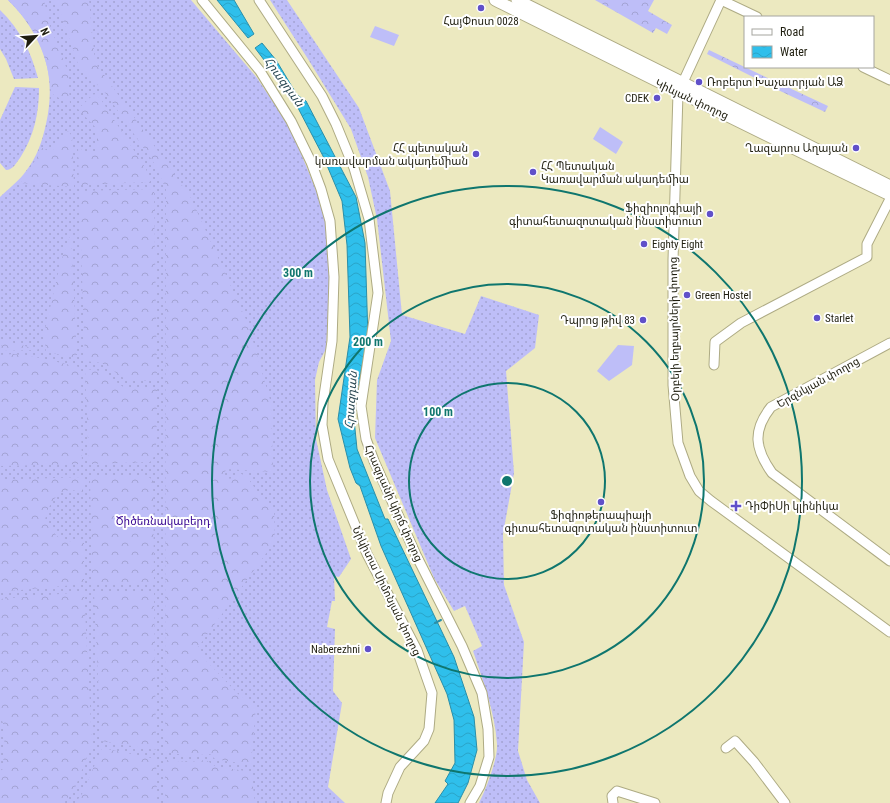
<svg xmlns="http://www.w3.org/2000/svg" width="890" height="803" viewBox="0 0 890 803" font-family="'Roboto Condensed','Noto Sans Armenian',sans-serif">
  <style>
    .grass { fill: url(#grass-dots) }
    .forest { fill: url(#forest-crowns) }
    .pitch { fill: #bebef8 }
    .water { fill: url(#water-waves); stroke: #2a8fa9 }
    .lines { fill: none; stroke-linecap: round; stroke-linejoin: round }
    .stream { stroke: #2a8fa9; stroke-width: 2 }
    .minor-casing { stroke: #aeab84; stroke-width: 11 }
    .major-casing { stroke: #aeab84; stroke-width: 13 }
    .minor { stroke: #fff; stroke-width: 9 }
    .major { stroke: #fff; stroke-width: 11 }
    .ring { fill: none; stroke: #0f766e; stroke-width: 2 }
    .poi-dot { fill: #6050c9; stroke: #fff; stroke-width: 1.5 }
    .labels { text-anchor: middle; stroke-width: 4; stroke-linejoin: round; paint-order: stroke }
    .poi-label { font-size: 11px; fill: #1f1e0f; stroke: #fff; text-anchor: start }
    .street-label { font-size: 11px; fill: #1f1e0f; stroke: #fff }
    .park-label { font-size: 11px; fill: #340090; stroke: #fff }
    .water-label { font-size: 12px; font-style: italic; fill: #2b4853; stroke: #fff }
    .centre { fill: #0f766e; stroke: #fff; stroke-width: 2 }
    .ring-label { font-size: 12px; text-anchor: middle; font-weight: bold; fill: #0f766e; stroke: #fff; stroke-width: 4; stroke-linejoin: round; paint-order: stroke }
  </style>
  <defs>
    <pattern id="grass-dots" width="8" height="8" patternUnits="userSpaceOnUse"><rect width="8" height="8" fill="#bebef8"/><path d="M2 2h.1M6 6h.1" fill="none" stroke="#a3a3d3" stroke-width="1.8" stroke-linecap="round"/></pattern>
    <pattern id="forest-crowns" width="20" height="18" patternUnits="userSpaceOnUse"><rect width="20" height="18" fill="#bebef8"/><path d="M2 6a3 3 0 1 1 6 0M12 15a3 3 0 1 1 6 0" fill="none" stroke="#a3a3d3"/></pattern>
    <pattern id="water-waves" width="16" height="10" patternUnits="userSpaceOnUse"><rect width="16" height="10" fill="#2fbfeb"/><path d="M0 5q4-4 8 0t8 0" fill="none" stroke="#29a4c8"/></pattern>
  </defs>
  <rect width="100%" height="100%" fill="#ece9c0"/>
  <!-- grass -->
  <g class="grass">
    <path d="M 8,0 L 191,0 L 257,78 L 291,129 L 327,217 L 330,278 L 326,349 L 319,362 L 315,380 L 316,439 L 327,490 L 351,559 L 339,577 L 334,576 L 335,601 L 332,601 L 327,627 L 335,629 L 333,691 L 342,703 L 328,787 L 345,803 L 0,803 L 0,197 C 8,189 19,181 26,171 C 37,157 42,142 46,124 C 57,75 44,36 8,0 Z"/>
    <path d="M 270,0 L 287,0 L 359,108 L 390,191 L 402,315 L 465,334 L 481,296 L 539,315 L 535,348 L 506,371 L 514,473 L 503,534 L 504,585 L 524,642 L 518,751 L 527,780 L 540,803 L 479,803 C 486,789 498,759 497,744 C 495,712 483,681 473,651 L 482,646 L 465,606 L 454,611 L 434,578 L 375,438 L 377,380 L 391,341 L 377,219 L 368,177 L 351,129 L 308,59 Z"/>
    <path d="M 0,10 C 20,29 31,52 38,78 L 14,79 L 6,59 L 0,49 Z"/>
    <path d="M 15,87 L 39,88 C 39,114 34,136 20,158 C 16,163 13,170 6,170 L 0,163 L 0,120 Z"/>
  </g>
  <!-- forest -->
  <g class="forest">
    <path d="M 8,0 L 44,0 L 50,26 L 68,72 L 70,105 L 51,93 C 49,57 34,25 8,0 Z"/>
    <polygon points="56,0 89,0 95,62 191,198 248,324 271,403 273,472 227,469 223,474 230,479 238,472 247,477 259,494 274,508 275,541 196,650 238,694 256,706 251,765 215,759 210,754 190,756 165,752 166,189 154,163 107,95 78,64"/>
    <polygon points="595,0 654,0 648,11 672,25 667,34 656,28 653,33"/>
    <polygon points="709,50 776,82 773,87 707,54"/>
    <polygon points="781,84 828,106 825,112 778,90"/>
    <polygon points="94,94 100,98 146,169 150,182 79,185 78,144 83,152 97,151 97,129 78,109"/>
    <polygon points="68,131 72,136 74,187 20,183 29,171 42,148 51,152"/>
    <polygon points="154,189 157,381 128,381 102,363 85,361 79,191"/>
    <polygon points="71,233 77,358 46,352 44,334 61,261"/>
    <polygon points="3,340 39,350 0,351"/>
    <polygon points="14,354 40,358 79,367 82,464 0,466 0,355"/>
    <polygon points="85,369 101,371 126,389 157,389 156,454 150,462 89,464"/>
    <polygon points="145,475 153,480 154,584 92,584 90,477"/>
    <path d="M 83,477 L 83,495 C 64,479 46,504 45,522 C 59,539 62,544 84,540 L 84,584 L 0,592 L 0,480 Z"/>
    <polygon points="84,592 92,744 75,788 64,803 0,803 0,771 3,769 5,728 0,716 0,599"/>
    <polygon points="154,592 156,750 101,741 94,593"/>
    <polygon points="102,748 156,759 157,803 75,803 82,794"/>
    <polygon points="165,760 189,762 206,760 215,766 251,772 255,803 165,803"/>
  </g>
  <!-- pitch -->
  <g class="pitch">
    <polygon points="375,26 399,35 394,46 370,37"/>
    <polygon points="600,127 623,142 616,154 593,139"/>
    <polygon points="618,345 634,346 632,365 609,381 597,371"/>
  </g>
  <!-- water -->
  <g class="water">
    <polygon points="217,0 234,0 254,34 248,38"/>
    <polygon points="262,43 276,60 297,95 306,101 356,197 365,243 368,338 353,409 357,449 385,519 388,519 454,657 474,717 477,750 468,783 458,803 435,803 448,784 445,781 455,763 454,720 447,694 381,546 360,486 356,483 350,468 338,419 350,337 347,245 342,201 323,156 297,106 283,85 255,48"/>
  </g>
  <g class="lines">
    <!-- stream -->
    <polyline class="stream" points="435,623 441,620"/>
    <defs>
      <g id="minor">
        <polyline points="202,0 260,71 291,121 311,162 321,189 330,221 334,277 332,341 323,403 322,425 328,459 367,554 417,650 432,693 429,729 424,741 400,767 388,793 386,803"/>
        <polyline points="259,0 322,96 336,124 354,168 369,219 378,293 361,406 366,439 374,461 416,555 462,646 482,693 488,729 489,757 480,786 470,803"/>
        <polyline points="721,0 678,93 673,260 673,385 678,443 690,476 699,491 711,501 890,632"/>
        <polyline points="721,0 757,17"/>
        <polyline points="863,67 890,80"/>
        <path d="M 890,343 L 771,407 C 752,431 755,449 772,473 L 890,561"/>
        <polyline points="714,365 715,342 741,323 867,257 867,244 890,199"/>
        <polyline points="726,748 735,741 754,762 785,803"/>
        <polyline points="613,803 612,796 617,791 655,803"/>
      </g>
      <g id="major">
        <path d="M 495,0 C 627,66 758,132 890,195"/>
        <polyline points="517,0 890,186"/>
      </g>
    </defs>
    <!-- minor casing -->
    <use href="#minor" class="minor-casing"/>
    <!-- major casing -->
    <use href="#major" class="major-casing"/>
    <!-- minor -->
    <use href="#minor" class="minor"/>
    <!-- major -->
    <use href="#major" class="major"/>
  </g>
  <!-- distance rings -->
  <g class="ring">
    <circle cx="507" cy="481" r="98"/>
    <circle cx="507" cy="481" r="197"/>
    <circle cx="507" cy="481" r="295"/>
  </g>
  <!-- markers -->
  <g class="poi-dot">
    <circle cx="481" cy="8" r="4"/>
    <circle cx="699" cy="82" r="4"/>
    <circle cx="657" cy="98" r="4"/>
    <circle cx="856" cy="148" r="4"/>
    <circle cx="476" cy="154" r="4"/>
    <circle cx="533" cy="172" r="4"/>
    <circle cx="710" cy="214" r="4"/>
    <circle cx="644" cy="244" r="4"/>
    <circle cx="687" cy="295" r="4"/>
    <circle cx="817" cy="318" r="4"/>
    <circle cx="643" cy="320" r="4"/>
    <circle cx="601" cy="502" r="4"/>
    <path d="M734 500h4v4h4v4h-4v4h-4v-4h-4v-4h4z"/>
    <circle cx="368" cy="649" r="4"/>
  </g>
  <g class="labels">
    <!-- poi labels -->
    <g class="poi-label">
      <text x="481" y="25" text-anchor="middle">ՀայՓոստ 0028</text>
      <text x="707" y="86">Ռոբերտ Խաչատրյան ԱՁ</text>
      <text x="649" y="102" text-anchor="end">CDEK</text>
      <text x="468" y="152" text-anchor="end">ՀՀ պետական<tspan x="468" dy="13">կառավարման ակադեմիան</tspan></text>
      <text x="848" y="152" text-anchor="end">Ղազարոս Աղայան</text>
      <text x="541" y="170">ՀՀ Պետական<tspan x="541" dy="13">Կառավարման ակադեմիա</tspan></text>
      <text x="702" y="212" text-anchor="end">Ֆիզիոլոգիայի<tspan x="702" dy="13">գիտահետազոտական ինստիտուտ</tspan></text>
      <text x="652" y="248">Eighty Eight</text>
      <text x="695" y="299">Green Hostel</text>
      <text x="825" y="322">Starlet</text>
      <text x="635" y="324" text-anchor="end">Դպրոց թիվ 83</text>
      <text x="745" y="510">ԴիՓիՍի կլինիկա</text>
      <text x="601" y="519" text-anchor="middle">Ֆիզիոթերապիայի<tspan x="601" dy="13">գիտահետազոտական ինստիտուտ</tspan></text>
      <text x="360" y="653" text-anchor="end">Naberezhni</text>
    </g>
    <!-- street labels -->
    <g class="street-label">
      <text transform="translate(692 99) rotate(25)" y="4">Կիևյան փողոց</text>
      <text transform="translate(674 329) rotate(-91)" y="4">Օրբելի եղբայրների փողոց</text>
      <text transform="translate(818 382) rotate(-29)" y="4">Երզնկյան փողոց</text>
      <text transform="translate(394 503) rotate(66)" y="4">Հրազդանի կիրճ փողոց</text>
      <text transform="translate(387 591) rotate(64)" y="4">Նիկիտա Սիմոնյան փողոց</text>
    </g>
    <!-- park labels -->
    <g class="park-label">
      <text x="163" y="525">Ծիծեռնակաբերդ</text>
    </g>
    <!-- water labels -->
    <g class="water-label">
      <text transform="translate(284 82) rotate(54)" y="4">Հրազդան</text>
      <text transform="translate(351 400) rotate(-86)" y="4">Հրազդան</text>
    </g>
  </g>
  <circle cx="507" cy="481" r="6" class="centre"/>
  <g class="ring-label">
    <text x="298" y="277">300 m</text>
    <text x="368" y="346">200 m</text>
    <text x="438" y="416">100 m</text>
  </g>
  <!-- legend -->
  <rect x="744" y="16" width="130" height="52" fill="#ffffff" stroke="#a5a59f"/>
  <rect x="752" y="29" width="20" height="6" fill="#ffffff" stroke="#a5a59f"/>
  <text x="780" y="36" font-size="12" fill="#1f1e0f">Road</text>
  <rect x="752" y="46" width="20" height="12" fill="url(#water-waves)" stroke="#a5a59f"/>
  <text x="780" y="56" font-size="12" fill="#1f1e0f">Water</text>
  <!-- north arrow -->
  <g transform="translate(36 36) rotate(64)" stroke="#ffffff" stroke-width="3" paint-order="stroke">
  <path d="M0-3L7 15L0 10L-7 15Z" fill="#1f1e0f"/>
  <text y="-6" font-size="11" font-weight="bold" text-anchor="middle" fill="#1f1e0f">N</text>
  </g>
</svg>
